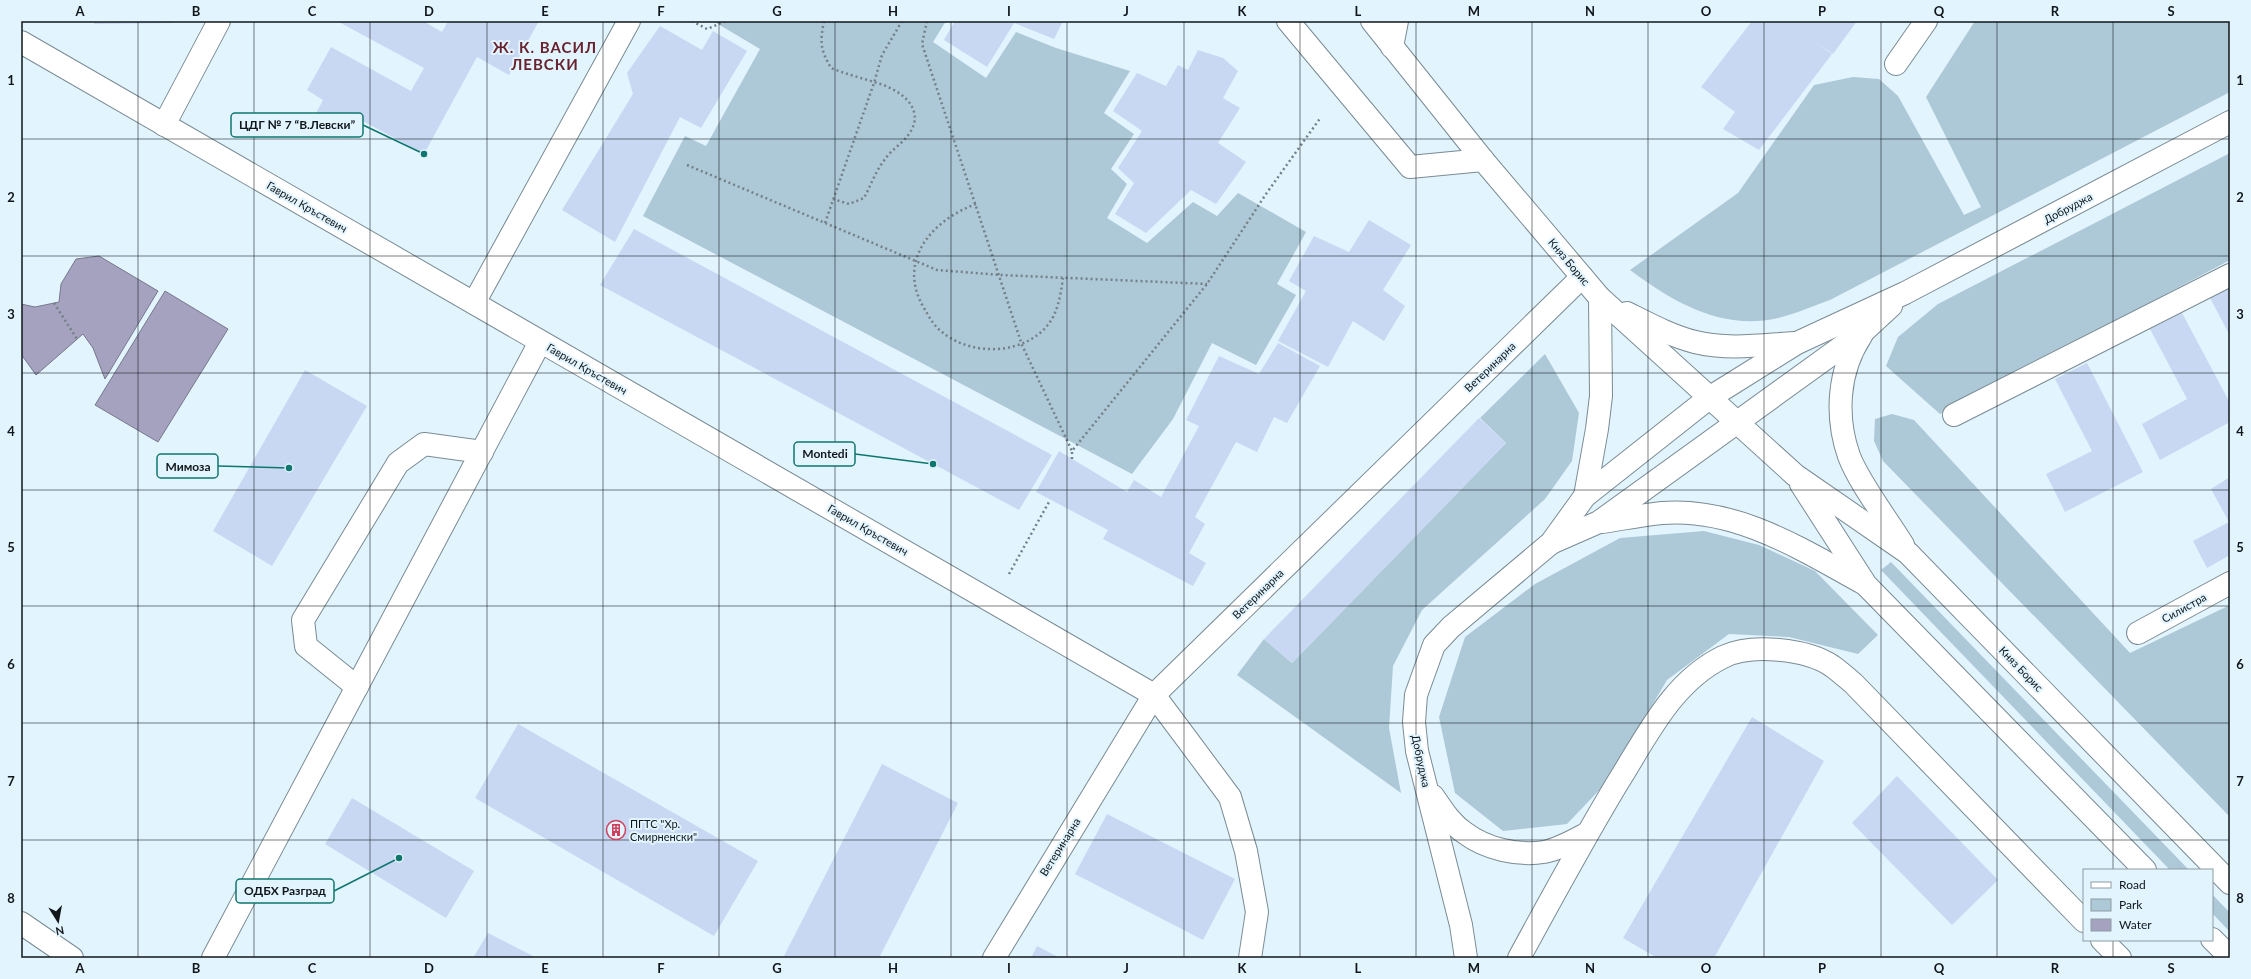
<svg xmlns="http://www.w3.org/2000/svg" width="2251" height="979" viewBox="0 0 2251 979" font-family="Lato,sans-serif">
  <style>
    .green { fill: #adc8d7 }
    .water { fill: #a4a2be; stroke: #78788d }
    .building { fill: #c8d8f2 }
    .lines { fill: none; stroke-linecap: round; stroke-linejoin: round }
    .minor-casing { stroke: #7a8b93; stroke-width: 24 }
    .path { stroke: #748087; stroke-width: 2.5; stroke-dasharray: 2 3; stroke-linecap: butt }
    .minor { stroke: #fff; stroke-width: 22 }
    .grid { fill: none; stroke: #10161a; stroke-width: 1; stroke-opacity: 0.55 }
    .labels { text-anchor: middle; stroke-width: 4; stroke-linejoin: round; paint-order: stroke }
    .street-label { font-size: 11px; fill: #10161a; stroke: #e2f4fe }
    .poi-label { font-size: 11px; fill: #10161a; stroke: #e2f4fe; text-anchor: start }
    .district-label { font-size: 15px; font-weight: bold; letter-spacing: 1px; fill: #67222d; stroke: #e2f4fe }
    .leader { fill: none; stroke: #0f766e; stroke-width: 1.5 }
    .callout-dot { fill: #0f766e; stroke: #e2f4fe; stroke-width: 1.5 }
    .callout { fill: #e2f4fe; stroke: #0f766e; stroke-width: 1.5 }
    .callout-label { font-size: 12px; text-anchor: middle; font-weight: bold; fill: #10161a }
    .neatline { fill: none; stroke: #10161a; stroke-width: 1.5 }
    .grid-label { font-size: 13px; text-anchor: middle; font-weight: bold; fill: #10161a }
  </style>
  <rect width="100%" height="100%" fill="#e2f4fe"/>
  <!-- green -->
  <g class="green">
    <polygon points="713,21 946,21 933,42 986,78 1016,32 1056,48 1130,71 1104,113 1134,134 1111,169 1127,184 1107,218 1147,243 1193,202 1217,216 1238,193 1306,232 1277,284 1296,295 1256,365 1212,343 1173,419 1132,474 643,216 685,136 706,146 760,49"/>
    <path d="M 1975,21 L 2230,21 L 2230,92 L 1830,300 C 1813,306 1795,314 1778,318 C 1722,331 1673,302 1630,270 L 1738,193 L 1814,85 L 1853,77 L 1879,79 L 1898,96 L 1964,215 L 1981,207 L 1926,97 Z"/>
    <polygon points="2230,153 2230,260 1940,414 1886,366 1898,337 1938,304"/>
    <polygon points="1545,354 1579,413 1572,461 1545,499 1422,610 1393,666 1389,728 1401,793 1237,675 1264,639 1292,663 1506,443 1480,418"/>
    <polygon points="1892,414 1914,420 2130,653 2230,605 2230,817 1883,461 1874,441 1875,419"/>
    <polygon points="1704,531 1759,545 1815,571 1878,635 1858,654 1789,637 1729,634 1667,680 1606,783 1567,824 1503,831 1455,793 1439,717 1465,637 1535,584 1620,538"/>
    <polygon points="1891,562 2189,870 2170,870 1881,570"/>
    <polygon points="2212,894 2230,913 2230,932 2212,913"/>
  </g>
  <!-- water -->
  <g class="water">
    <polygon points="99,256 158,291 105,379 93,348 83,334 36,375 21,354 21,304 35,307 59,302 61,284 76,259"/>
    <polygon points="165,291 228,329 158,442 95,405"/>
  </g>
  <!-- building -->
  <g class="building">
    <polygon points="94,21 174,21 174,23 94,24"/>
    <polygon points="337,21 423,21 442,32 448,21 539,21 509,75 477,57 424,154 359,119 349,138 313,119 323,100 307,90 331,47 411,91 424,68"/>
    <polygon points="955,21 1063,21 1054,39 1014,23 987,67 944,40"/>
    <polygon points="1752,21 1857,21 1833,54 1814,42 1832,54 1759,150 1723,129 1735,112 1701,87"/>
    <polygon points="660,26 702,50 713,31 747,51 701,128 680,117 615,242 562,210 633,94 627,73"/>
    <polygon points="1198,50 1223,58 1238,71 1223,98 1240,108 1218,143 1246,162 1216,204 1191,190 1146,233 1115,214 1134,183 1118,168 1142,131 1113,111 1137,73 1166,86 1178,65 1188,70"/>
    <polygon points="1369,220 1411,245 1383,290 1405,306 1384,341 1353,321 1328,367 1278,341 1306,291 1289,281 1314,236 1349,252"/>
    <polygon points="634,229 1052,455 1019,510 600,285"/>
    <polygon points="2230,285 2230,331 2228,332 2209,296"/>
    <polygon points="2182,313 2230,403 2230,422 2160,460 2142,424 2187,399 2150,329"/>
    <polygon points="1278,343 1320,366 1287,423 1274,417 1257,452 1236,442 1195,517 1205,524 1189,553 1206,563 1193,586 1103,539 1108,530 1036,492 1059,451 1127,492 1134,480 1161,497 1199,426 1186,420 1219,356 1259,374"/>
    <polygon points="2087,363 2143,472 2065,512 2046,474 2092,451 2055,379"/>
    <polygon points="305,370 367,406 272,566 213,531"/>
    <polygon points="1479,418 1506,443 1292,663 1264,639"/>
    <polygon points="2230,477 2230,555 2207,568 2193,541 2229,522 2211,489"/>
    <polygon points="1752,717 1824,761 1714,958 1657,958 1623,938"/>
    <polygon points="518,724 758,861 714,936 475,798"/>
    <polygon points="882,764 958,803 879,958 783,958"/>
    <polygon points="1897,776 1998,880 1952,925 1852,823"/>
    <polygon points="352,798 474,871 446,918 325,844"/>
    <polygon points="1107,814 1235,879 1203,940 1075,874"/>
    <polygon points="488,933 537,958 473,958"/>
    <polygon points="1037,946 1060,958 1031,958"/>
  </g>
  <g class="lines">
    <defs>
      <g id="minor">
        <polyline points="1288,21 1410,167 1483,160"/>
        <polyline points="1372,21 1483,160 1600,298 1795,475 1908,553 2230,883"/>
        <polyline points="21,42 1154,695 1230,797 1246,851 1257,912 1250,958"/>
        <polyline points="1392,47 1397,21"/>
        <polyline points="1896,64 1926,21"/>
        <polyline points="164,125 219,21"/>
        <polyline points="474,303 629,21"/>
        <path d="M 1627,313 C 1649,324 1671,336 1695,342 C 1727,350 1762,345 1794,343"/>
        <path d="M 1861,336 C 1838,371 1835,416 1849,456 C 1859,483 1888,520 1903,545"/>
        <polyline points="1954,415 2230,275"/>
        <polyline points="1801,484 1866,585 2145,870"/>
        <polyline points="1585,496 1597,429 1601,396 1600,298"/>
        <path d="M 1602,522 C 1622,519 1642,515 1662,513 C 1736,507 1801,549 1863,583"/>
        <polyline points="1551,543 1599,522 1865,330 1891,306"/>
        <polyline points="2138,633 2230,583"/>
        <polyline points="357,687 306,646 303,620 398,463 424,444 482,452"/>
        <path d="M 1433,796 C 1442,809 1451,824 1465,833 C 1486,849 1518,856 1544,852 C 1559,849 1573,841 1586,834"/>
        <polyline points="21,923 72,958"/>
        <polyline points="2212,939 2230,957"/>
        <polyline points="2102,940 2120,958"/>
        <polyline points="213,958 540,342"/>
        <polyline points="994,958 1154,695 1582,277"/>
        <polyline points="1466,958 1461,925 1417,751 1414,722 1416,695 1434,645 1451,627 1551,543 1585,496 1709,398 1797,343 1905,293 2230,122"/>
        <path d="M 1519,958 C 1551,899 1583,840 1618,782 C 1647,736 1672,682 1723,657 C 1751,643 1807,649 1832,666 C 1839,671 1846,677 1853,683 L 2084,921"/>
      </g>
    </defs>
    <!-- minor casing -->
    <use href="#minor" class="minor-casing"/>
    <!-- path -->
    <g class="path">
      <polyline points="692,21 707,29 726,21"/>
      <path d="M 824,21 C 820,42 820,49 831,68 C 848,75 866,79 883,85 C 905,93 925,111 909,134 C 903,143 892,149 886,158 C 876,170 871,185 864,198 L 849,204 L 833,199"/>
      <polyline points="927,21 922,44 1022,345 1072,451"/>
      <polyline points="687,165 937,270 1001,275 1207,284"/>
      <path d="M 976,204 C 932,220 896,261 924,308 C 929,317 934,326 942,332 C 973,358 1030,355 1052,319 C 1059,306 1061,292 1063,278"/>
      <polyline points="825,223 874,83 882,55 902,21"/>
      <polyline points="54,303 77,339"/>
      <polyline points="1072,459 1072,451 1207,284 1266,194 1321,117"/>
      <polyline points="1009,574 1050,500"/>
    </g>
    <!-- minor -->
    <use href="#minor" class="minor"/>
  </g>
  <!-- grid -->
  <path class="grid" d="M 138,21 L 138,958M 254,21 L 254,958M 370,21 L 370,958M 487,21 L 487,958M 603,21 L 603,958M 719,21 L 719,958M 835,21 L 835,958M 951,21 L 951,958M 1067,21 L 1067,958M 1184,21 L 1184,958M 1300,21 L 1300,958M 1416,21 L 1416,958M 1532,21 L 1532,958M 1648,21 L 1648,958M 1764,21 L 1764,958M 1881,21 L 1881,958M 1997,21 L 1997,958M 2113,21 L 2113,870M 21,139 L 2230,139M 21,256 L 2230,256M 21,373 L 2230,373M 21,490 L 2230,490M 21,606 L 2230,606M 21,723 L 2230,723M 21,840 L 2230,840M 2113,940 L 2113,958"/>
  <!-- icons -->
  <defs>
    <symbol id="building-ring" viewBox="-11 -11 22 22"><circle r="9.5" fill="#e2f4fe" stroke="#d0405c" stroke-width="1.5"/><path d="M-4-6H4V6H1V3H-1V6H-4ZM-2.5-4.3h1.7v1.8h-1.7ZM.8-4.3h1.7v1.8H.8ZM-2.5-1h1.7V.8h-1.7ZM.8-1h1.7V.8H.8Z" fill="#d0405c"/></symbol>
  </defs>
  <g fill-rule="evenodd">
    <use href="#building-ring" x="605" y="819" width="22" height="22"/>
  </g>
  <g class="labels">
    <!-- street labels -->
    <g class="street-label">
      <text transform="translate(307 207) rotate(30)" y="4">Гаврил Кръстевич</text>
      <text transform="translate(2068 208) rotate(-28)" y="4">Добруджа</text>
      <text transform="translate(1569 262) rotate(50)" y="4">Княз Борис</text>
      <text transform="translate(1490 367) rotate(-44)" y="4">Ветеринарна</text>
      <text transform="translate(587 369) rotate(30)" y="4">Гаврил Кръстевич</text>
      <text transform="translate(868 530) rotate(30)" y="4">Гаврил Кръстевич</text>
      <text transform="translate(1258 594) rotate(-44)" y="4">Ветеринарна</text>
      <text transform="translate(2184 608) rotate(-29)" y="4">Силистра</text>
      <text transform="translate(2021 669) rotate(46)" y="4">Княз Борис</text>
      <text transform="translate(1421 761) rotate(78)" y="4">Добруджа</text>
      <text transform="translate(1060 847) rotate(-58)" y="4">Ветеринарна</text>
    </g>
    <!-- poi labels -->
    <g class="poi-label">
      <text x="630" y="828">ПГТС "Хр.<tspan x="630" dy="13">Смирненски"</tspan></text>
    </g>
    <!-- district labels -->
    <g class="district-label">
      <text x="545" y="53">Ж. К. ВАСИЛ<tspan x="545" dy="17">ЛЕВСКИ</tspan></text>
    </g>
  </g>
  <!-- callouts -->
  <path class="leader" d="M424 154L363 125M933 464L855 454M289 468L218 466M399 858L334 891"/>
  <g class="callout-dot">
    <circle cx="424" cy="154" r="4"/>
    <circle cx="933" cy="464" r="4"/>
    <circle cx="289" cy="468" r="4"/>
    <circle cx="399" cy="858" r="4"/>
  </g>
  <g class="callout">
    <rect x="231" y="113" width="132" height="24" rx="4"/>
    <rect x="794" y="442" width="61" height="24" rx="4"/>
    <rect x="157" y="454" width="61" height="24" rx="4"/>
    <rect x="236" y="879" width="98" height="24" rx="4"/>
  </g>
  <g class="callout-label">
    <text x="297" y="129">ЦДГ № 7 “В.Левски”</text>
    <text x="825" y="458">Montedi</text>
    <text x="188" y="471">Мимоза</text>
    <text x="285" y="895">ОДБХ Разград</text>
  </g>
  <!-- border -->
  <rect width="2251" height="979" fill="none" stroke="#e2f4fe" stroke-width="44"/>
  <!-- legend -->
  <rect x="2083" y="869" width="130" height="72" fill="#e2f4fe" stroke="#8e9ba3"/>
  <rect x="2091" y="882" width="20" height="6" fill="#ffffff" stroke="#8e9ba3"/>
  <text x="2119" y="889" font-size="12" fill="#10161a">Road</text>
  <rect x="2091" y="899" width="20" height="12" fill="#adc8d7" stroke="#8e9ba3"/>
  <text x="2119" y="909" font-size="12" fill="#10161a">Park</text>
  <rect x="2091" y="919" width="20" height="12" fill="#a4a2be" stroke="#8e9ba3"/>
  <text x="2119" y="929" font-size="12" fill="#10161a">Water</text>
  <!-- north arrow -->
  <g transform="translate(58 921) rotate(169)" stroke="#e2f4fe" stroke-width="3" paint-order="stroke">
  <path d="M0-3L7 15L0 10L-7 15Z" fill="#10161a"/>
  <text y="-6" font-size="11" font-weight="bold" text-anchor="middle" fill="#10161a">N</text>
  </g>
  <rect x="22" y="22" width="2207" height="935" class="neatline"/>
  <g class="grid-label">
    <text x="80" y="16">A</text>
    <text x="196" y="16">B</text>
    <text x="312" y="16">C</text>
    <text x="429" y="16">D</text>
    <text x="545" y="16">E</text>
    <text x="661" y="16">F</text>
    <text x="777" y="16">G</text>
    <text x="893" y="16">H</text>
    <text x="1009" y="16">I</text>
    <text x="1126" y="16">J</text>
    <text x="1242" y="16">K</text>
    <text x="1358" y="16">L</text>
    <text x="1474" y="16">M</text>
    <text x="1590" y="16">N</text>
    <text x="1706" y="16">O</text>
    <text x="1822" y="16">P</text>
    <text x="1939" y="16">Q</text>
    <text x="2055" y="16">R</text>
    <text x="2171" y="16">S</text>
    <text x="11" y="85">1</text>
    <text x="2240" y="85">1</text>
    <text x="11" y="202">2</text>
    <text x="2240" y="202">2</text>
    <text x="11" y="319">3</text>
    <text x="2240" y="319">3</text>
    <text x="11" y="436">4</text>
    <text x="2240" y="436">4</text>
    <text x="11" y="552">5</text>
    <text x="2240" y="552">5</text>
    <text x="11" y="669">6</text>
    <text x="2240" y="669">6</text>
    <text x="11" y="786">7</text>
    <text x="2240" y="786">7</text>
    <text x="11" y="903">8</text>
    <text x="2240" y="903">8</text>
    <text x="80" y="973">A</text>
    <text x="196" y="973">B</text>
    <text x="312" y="973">C</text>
    <text x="429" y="973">D</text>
    <text x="545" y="973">E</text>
    <text x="661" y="973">F</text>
    <text x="777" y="973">G</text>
    <text x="893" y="973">H</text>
    <text x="1009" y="973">I</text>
    <text x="1126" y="973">J</text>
    <text x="1242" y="973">K</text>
    <text x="1358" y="973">L</text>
    <text x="1474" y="973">M</text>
    <text x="1590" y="973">N</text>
    <text x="1706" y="973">O</text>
    <text x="1822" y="973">P</text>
    <text x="1939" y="973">Q</text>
    <text x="2055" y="973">R</text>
    <text x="2171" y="973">S</text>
  </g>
</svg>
